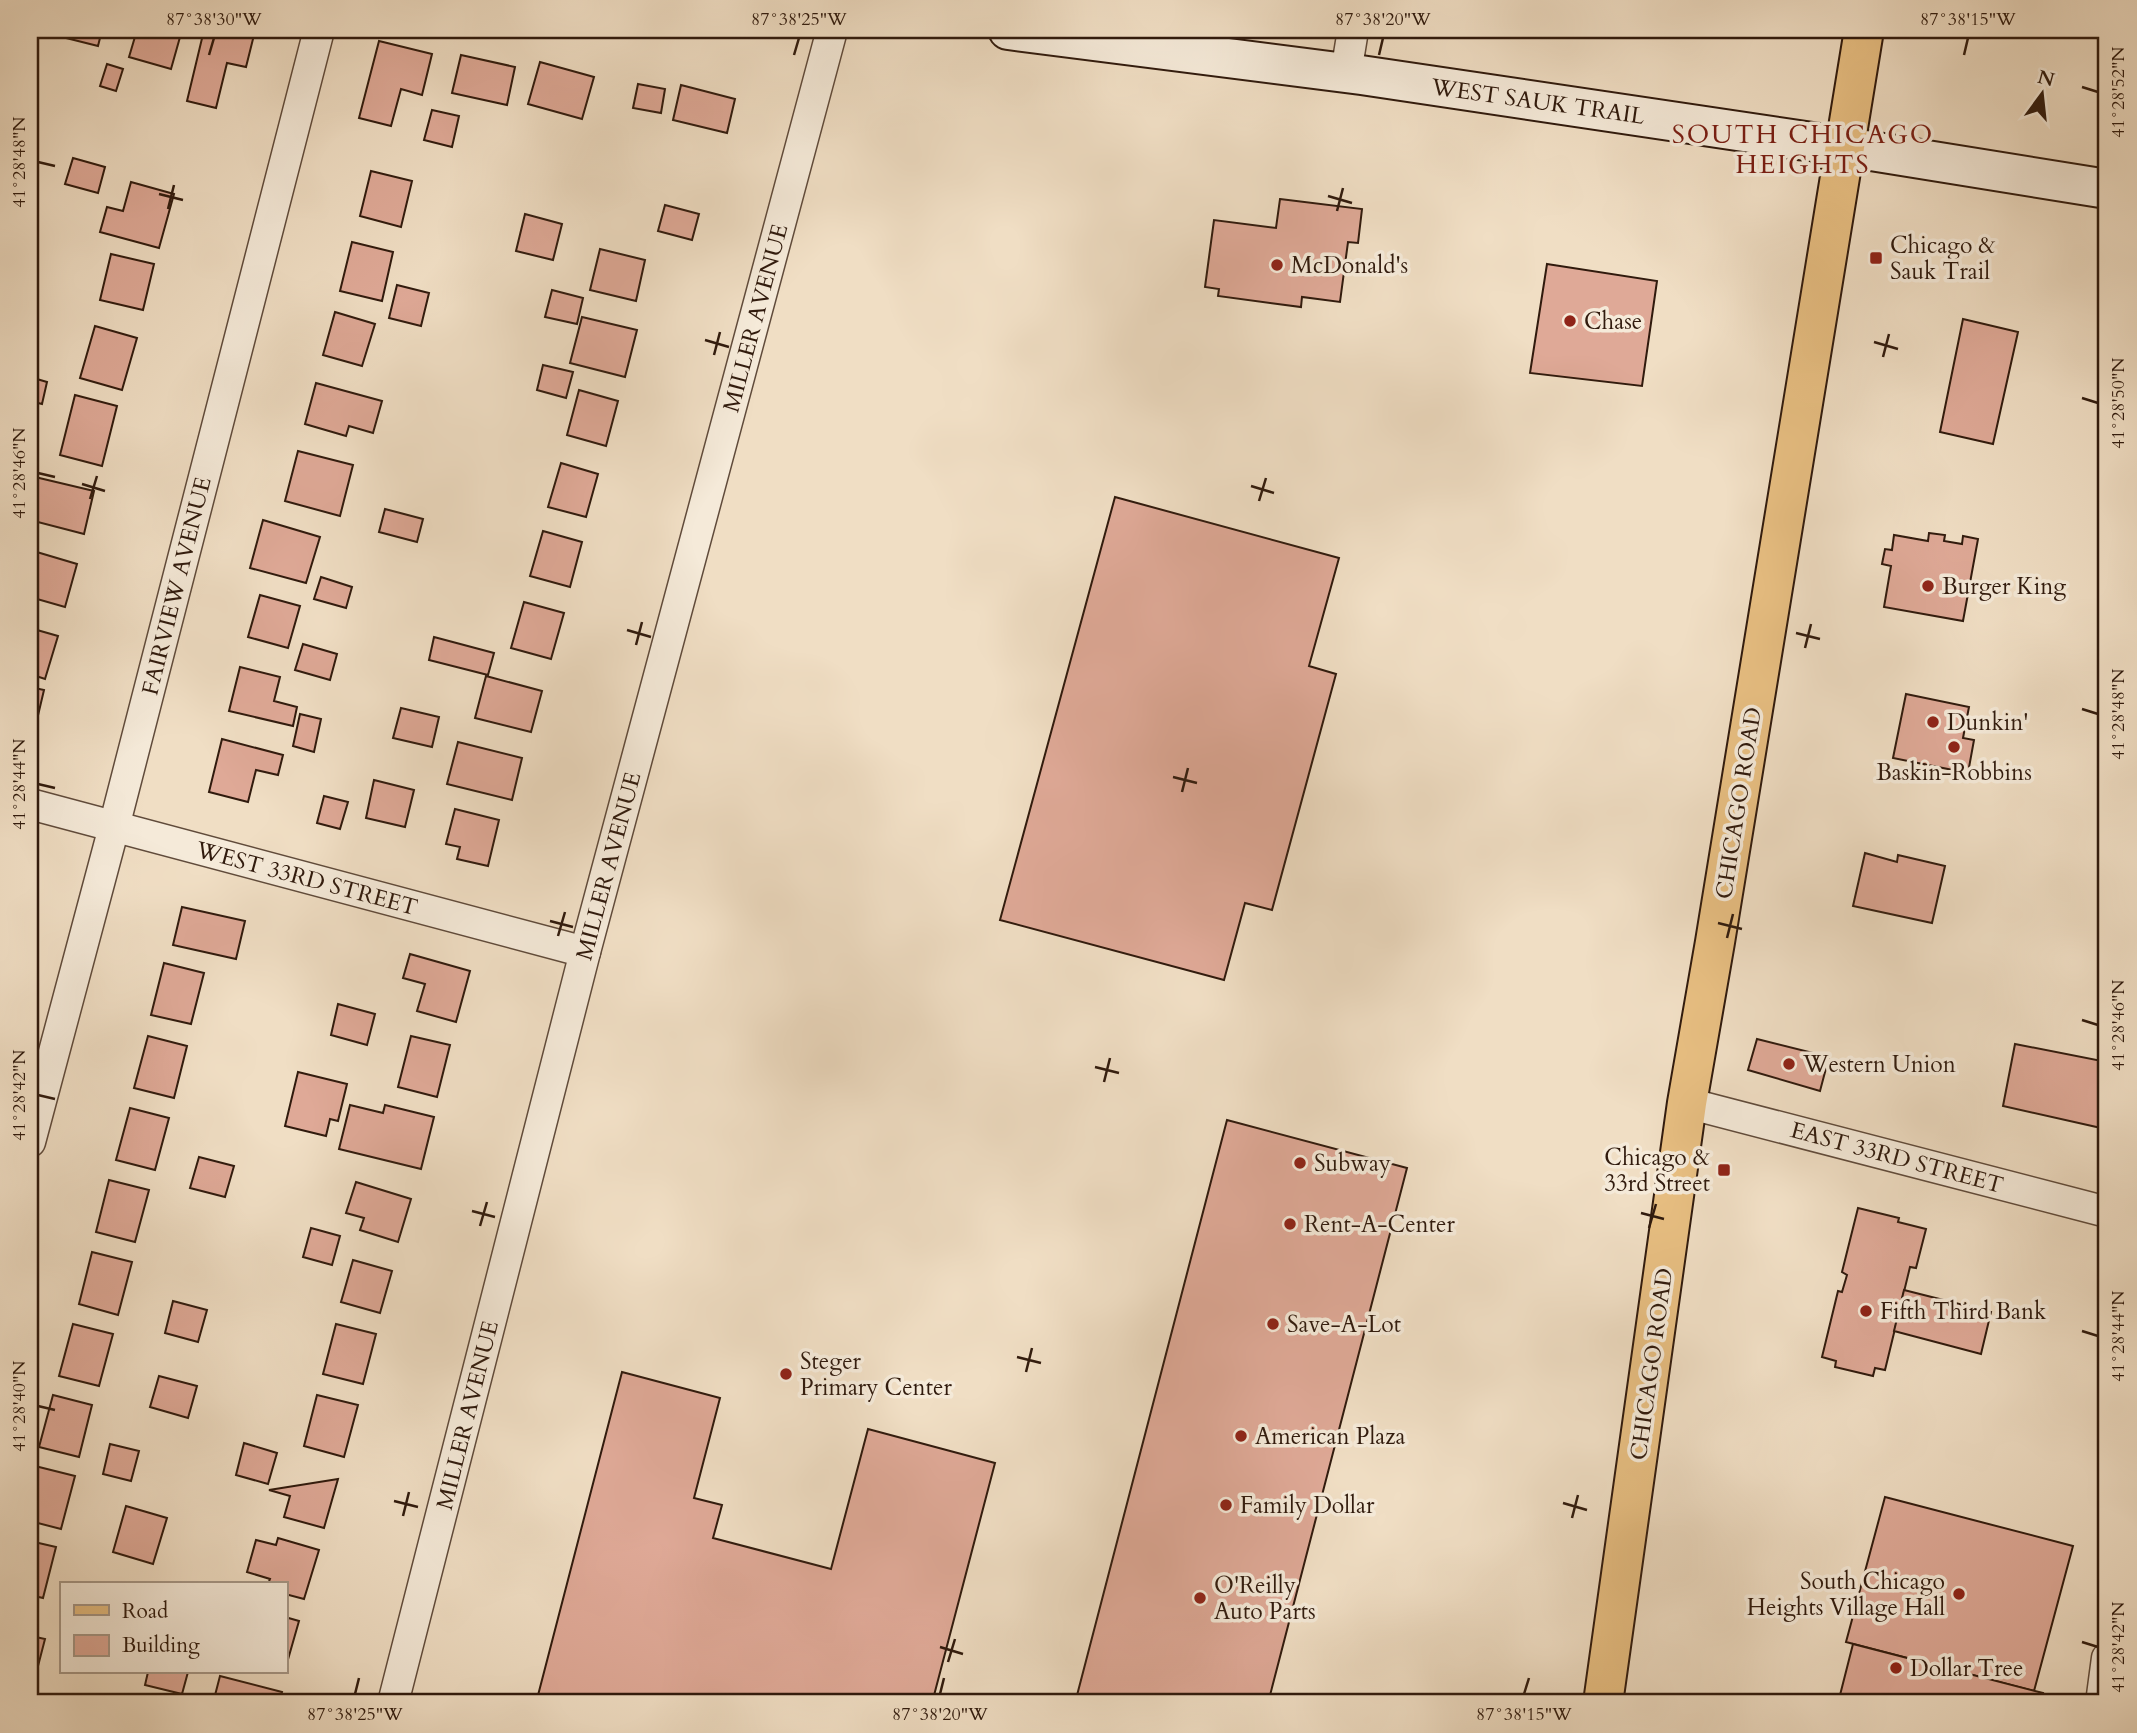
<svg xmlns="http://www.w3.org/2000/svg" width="2137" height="1733" viewBox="0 0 2137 1733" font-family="Cardo,serif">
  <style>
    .building { fill: #dfa997; stroke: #301a0d; stroke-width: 2 }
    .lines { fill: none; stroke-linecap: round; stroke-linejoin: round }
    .minor-casing { stroke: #604b3b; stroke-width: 33 }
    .secondary-casing { stroke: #301a0d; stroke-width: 42 }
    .primary-casing { stroke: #301a0d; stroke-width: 42 }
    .minor { stroke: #f5ead9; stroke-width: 30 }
    .secondary { stroke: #f5ead9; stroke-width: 38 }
    .primary { stroke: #e8bf82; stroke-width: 38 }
    .ticks { fill: none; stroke: #301a0d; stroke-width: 2.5 }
    .poi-dot { fill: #8f2418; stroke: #f5ead9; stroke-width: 2.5 }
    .labels { text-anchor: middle; stroke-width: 7; stroke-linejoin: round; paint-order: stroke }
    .street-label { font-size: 23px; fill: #301a0d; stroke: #f5ead9 }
    .poi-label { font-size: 23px; fill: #301a0d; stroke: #f5ead9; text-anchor: start }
    .quarter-label { font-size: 26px; letter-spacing: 2px; fill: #7a1f14; stroke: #f5ead9 }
    .neatline { fill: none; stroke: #301a0d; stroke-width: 2.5 }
    .ticks-label { font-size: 18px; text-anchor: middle; fill: #301a0d }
  </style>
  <rect width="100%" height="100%" fill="#f0dec4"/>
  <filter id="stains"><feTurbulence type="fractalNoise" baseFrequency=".00286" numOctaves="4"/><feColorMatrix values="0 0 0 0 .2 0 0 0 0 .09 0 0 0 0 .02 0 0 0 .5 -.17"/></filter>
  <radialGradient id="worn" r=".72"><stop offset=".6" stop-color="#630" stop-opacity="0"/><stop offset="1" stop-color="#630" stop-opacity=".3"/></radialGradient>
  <!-- building -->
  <g class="building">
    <polygon points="55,30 102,30 98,46 54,35"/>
    <polygon points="137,30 182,30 171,69 129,57"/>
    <polygon points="204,30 255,31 246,67 227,63 216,108 187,101"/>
    <polygon points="379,41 432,54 422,95 401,89 391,126 359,118"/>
    <polygon points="461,55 515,67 507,105 452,93"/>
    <polygon points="540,62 594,77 582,119 528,104"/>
    <polygon points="107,64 123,69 116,91 100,86"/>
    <polygon points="638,84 665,89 661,113 633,108"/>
    <polygon points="681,85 735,99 727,133 673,120"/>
    <polygon points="432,110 459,116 452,147 424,140"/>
    <polygon points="73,158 105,167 98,193 65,184"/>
    <polygon points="371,171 412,181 401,227 360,216"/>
    <polygon points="131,182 174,194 159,248 100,232 107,207 123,211"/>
    <polygon points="1280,199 1362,209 1358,243 1348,242 1340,302 1302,297 1301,307 1218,296 1219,289 1205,287 1214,220 1276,228"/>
    <polygon points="665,205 699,214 692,240 658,231"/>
    <polygon points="525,214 562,224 553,260 516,251"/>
    <polygon points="352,242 393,252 382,301 340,291"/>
    <polygon points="600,249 645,260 636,301 590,290"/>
    <polygon points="111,254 154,264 143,310 100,300"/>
    <polygon points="1547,264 1657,281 1642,386 1530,373"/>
    <polygon points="397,285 429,293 421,326 389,318"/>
    <polygon points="552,290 583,298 577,324 545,317"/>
    <polygon points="335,312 375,324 362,366 323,355"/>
    <polygon points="582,317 637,330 625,377 570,363"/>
    <polygon points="1963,319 2018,332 1993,444 1940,432"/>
    <polygon points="95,326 137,338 122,390 80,378"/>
    <polygon points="543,365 573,372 566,398 537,390"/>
    <polygon points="30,377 47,382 42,404 30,401"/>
    <polygon points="316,383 382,401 373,433 349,426 346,436 305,424"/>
    <polygon points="579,390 618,401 606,446 567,435"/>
    <polygon points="75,395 117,406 102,466 60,455"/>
    <polygon points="298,451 353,465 340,516 285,501"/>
    <polygon points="561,463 598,474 586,517 548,507"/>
    <polygon points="35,477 94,491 84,534 30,520 30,499"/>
    <polygon points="1115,497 1339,558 1309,666 1336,674 1272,910 1245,903 1224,980 1000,920"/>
    <polygon points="385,509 423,519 417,542 379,532"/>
    <polygon points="263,520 320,537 306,583 250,568"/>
    <polygon points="543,531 582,542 570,587 530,576"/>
    <polygon points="1929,533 1945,535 1944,541 1962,544 1963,536 1978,539 1963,621 1884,607 1891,566 1882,564 1885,549 1892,550 1894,535 1928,541"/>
    <polygon points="30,550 77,564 65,607 30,597"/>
    <polygon points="321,577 352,587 346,608 314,599"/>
    <polygon points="260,595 300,606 288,648 248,637"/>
    <polygon points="524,602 564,613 551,659 511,648"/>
    <polygon points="30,628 58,636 45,679 30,674"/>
    <polygon points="434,637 494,653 488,675 429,660"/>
    <polygon points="303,644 337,654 330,680 295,670"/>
    <polygon points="240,667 280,677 274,701 297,707 293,726 229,711"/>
    <polygon points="486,676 542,691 531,732 475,718"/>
    <polygon points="30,687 44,690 31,745 30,745"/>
    <polygon points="1906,694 1969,707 1963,738 1974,740 1968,773 1893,758"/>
    <polygon points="401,708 439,717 432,747 393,738"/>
    <polygon points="300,714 321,719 314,752 293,746"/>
    <polygon points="222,739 283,755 278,775 256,770 248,802 209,792"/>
    <polygon points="458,742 522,758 512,800 447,784"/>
    <polygon points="374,780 414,790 405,827 366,818"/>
    <polygon points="324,796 348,802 340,829 317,823"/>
    <polygon points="455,809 499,820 488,866 457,859 460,847 446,844"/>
    <polygon points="1865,853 1897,862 1898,855 1945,866 1932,923 1853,906"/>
    <polygon points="182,907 245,921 236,959 173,945"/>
    <polygon points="410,954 470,971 456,1022 417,1011 425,984 403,978"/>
    <polygon points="164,963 204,973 191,1024 151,1015"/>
    <polygon points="338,1004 375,1014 367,1045 331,1035"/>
    <polygon points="148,1036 187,1046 174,1098 134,1088"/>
    <polygon points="411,1036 450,1045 437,1097 398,1087"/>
    <polygon points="1757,1039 1829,1057 1820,1091 1748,1070"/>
    <polygon points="2015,1044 2107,1062 2107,1096 2101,1128 2003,1106"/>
    <polygon points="298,1072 347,1084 338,1121 330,1119 326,1136 285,1126"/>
    <polygon points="350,1105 383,1113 385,1105 434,1117 421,1169 339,1149"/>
    <polygon points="130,1108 169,1118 155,1170 116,1160"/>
    <polygon points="1227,1120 1407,1168 1268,1703 1075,1703"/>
    <polygon points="199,1157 234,1166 225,1197 190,1188"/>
    <polygon points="109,1180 149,1190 135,1242 96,1232"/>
    <polygon points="356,1182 411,1199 398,1242 360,1230 364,1218 346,1213"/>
    <polygon points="1858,1208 1899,1218 1898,1222 1926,1229 1916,1268 1910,1267 1885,1370 1875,1368 1873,1376 1835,1367 1836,1361 1822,1357 1838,1291 1842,1292 1847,1275 1842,1272"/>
    <polygon points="311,1228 340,1236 332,1265 303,1257"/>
    <polygon points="92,1252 132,1262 118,1315 79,1304"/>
    <polygon points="353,1260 392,1271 380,1313 341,1302"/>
    <polygon points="1904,1290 1991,1312 1981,1354 1894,1331"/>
    <polygon points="173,1301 207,1310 198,1342 165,1333"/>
    <polygon points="73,1324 113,1334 99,1386 59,1376"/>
    <polygon points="336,1324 376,1334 363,1384 323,1374"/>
    <polygon points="622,1372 720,1398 694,1498 722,1505 713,1538 831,1569 868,1429 995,1463 932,1703 536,1703"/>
    <polygon points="159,1376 197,1386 188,1418 150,1407"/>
    <polygon points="53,1395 92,1405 79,1457 39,1447"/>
    <polygon points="317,1395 358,1405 344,1457 304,1446"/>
    <polygon points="244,1443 277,1453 268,1484 236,1475"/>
    <polygon points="110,1444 139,1451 131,1481 103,1474"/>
    <polygon points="35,1466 75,1476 61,1529 30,1521 30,1487"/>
    <polygon points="338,1479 324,1528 284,1517 290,1496 269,1490"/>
    <polygon points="1885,1497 2073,1546 2034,1691 1846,1642"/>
    <polygon points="126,1506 167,1518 153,1564 113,1552"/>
    <polygon points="278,1538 319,1550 304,1599 285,1594 285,1584 268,1584 270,1579 247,1572 256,1540 276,1545"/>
    <polygon points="30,1541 56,1547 43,1598 30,1595"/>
    <polygon points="30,1617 36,1618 31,1636 45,1639 37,1670 30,1669"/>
    <polygon points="285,1617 299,1621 285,1670"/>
    <polygon points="1853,1644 2043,1693 2040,1703 1838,1703"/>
    <polygon points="148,1672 188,1672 182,1694 145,1685"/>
    <polygon points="220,1676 282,1692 279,1703 213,1703"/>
  </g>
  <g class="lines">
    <defs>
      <g id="minor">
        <polyline points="1346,73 1353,30"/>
        <polyline points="30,804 585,952"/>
        <polyline points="1687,1103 2107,1212"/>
        <polyline points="30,1142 114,827 319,30"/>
        <polyline points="393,1703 585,952 832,30"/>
        <polyline points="2101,1703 2107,1658"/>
      </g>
      <polyline id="secondary" points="1008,30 1361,75 1846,147 2107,189"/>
      <polyline id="primary" points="1603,1703 1687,1103 1715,942 1864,30"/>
    </defs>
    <!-- minor casing -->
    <use href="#minor" class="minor-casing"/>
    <!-- secondary casing -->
    <use href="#secondary" class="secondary-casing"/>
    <!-- primary casing -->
    <use href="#primary" class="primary-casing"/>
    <!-- minor -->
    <use href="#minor" class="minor"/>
    <!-- secondary -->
    <use href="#secondary" class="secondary"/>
    <!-- primary -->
    <use href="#primary" class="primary"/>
  </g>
  <!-- ticks -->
  <path class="ticks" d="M 209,55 L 214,38M 794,55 L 799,38M 1379,55 L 1383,38M 1964,55 L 1968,38M 2082,87 L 2098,92M 38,162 L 55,166M 159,194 L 183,200M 1328,196 L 1352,203M 168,209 L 174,185M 1337,211 L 1343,188M 705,340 L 729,347M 1874,342 L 1898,349M 714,355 L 720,332M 1883,357 L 1889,334M 2082,398 L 2098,403M 38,473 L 55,477M 82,484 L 105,491M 1251,486 L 1274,493M 90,499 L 97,476M 1259,501 L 1266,478M 627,630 L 651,637M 1796,633 L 1820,639M 636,645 L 642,622M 1805,648 L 1811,624M 2082,709 L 2098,714M 1173,777 L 1197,783M 38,784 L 55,788M 1182,792 L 1188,768M 550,921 L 573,927M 1718,923 L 1742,929M 558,936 L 565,912M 1727,938 L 1733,914M 2082,1020 L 2098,1025M 1095,1067 L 1119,1073M 1104,1082 L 1110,1058M 38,1095 L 55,1099M 472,1211 L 495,1217M 1641,1213 L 1664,1219M 480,1226 L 487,1202M 1649,1228 L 1656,1204M 2082,1331 L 2098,1336M 1017,1357 L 1041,1363M 1026,1372 L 1032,1348M 38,1406 L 55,1410M 394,1501 L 418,1507M 1563,1503 L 1587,1510M 403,1516 L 409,1492M 1572,1518 L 1578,1495M 2082,1642 L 2098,1647M 940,1647 L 963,1654M 948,1662 L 955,1639M 355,1694 L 359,1678M 940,1694 L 944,1678M 1524,1694 L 1529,1678"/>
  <!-- markers -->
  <g class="poi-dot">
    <rect x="1869" y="251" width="14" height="14" rx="3.5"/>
    <circle cx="1277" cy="265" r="7"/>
    <circle cx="1570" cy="321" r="7"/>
    <circle cx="1928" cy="586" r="7"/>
    <circle cx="1933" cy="722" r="7"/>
    <circle cx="1954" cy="747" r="7"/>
    <circle cx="1789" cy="1064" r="7"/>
    <circle cx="1300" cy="1163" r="7"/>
    <rect x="1717" y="1163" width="14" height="14" rx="3.5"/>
    <circle cx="1290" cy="1224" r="7"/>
    <circle cx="1866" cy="1311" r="7"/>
    <circle cx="1273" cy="1324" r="7"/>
    <circle cx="786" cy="1374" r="7"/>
    <circle cx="1241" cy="1436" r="7"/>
    <circle cx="1226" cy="1505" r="7"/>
    <circle cx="1959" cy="1594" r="7"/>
    <circle cx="1200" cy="1598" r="7"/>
    <circle cx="1896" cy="1668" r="7"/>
  </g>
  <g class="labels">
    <!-- street labels -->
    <g class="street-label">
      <text transform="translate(1538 101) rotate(8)" y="8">WEST SAUK TRAIL</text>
      <text transform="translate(755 318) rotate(-75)" y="8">MILLER AVENUE</text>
      <text transform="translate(176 586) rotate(-76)" y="8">FAIRVIEW AVENUE</text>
      <text transform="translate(1738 803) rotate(-81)" y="8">CHICAGO ROAD</text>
      <text transform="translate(608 866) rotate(-75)" y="8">MILLER AVENUE</text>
      <text transform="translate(307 878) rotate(15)" y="8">WEST 33RD STREET</text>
      <text transform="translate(1897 1157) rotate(15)" y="8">EAST 33RD STREET</text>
      <text transform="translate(1651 1364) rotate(-82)" y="8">CHICAGO ROAD</text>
      <text transform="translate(467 1415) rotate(-76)" y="8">MILLER AVENUE</text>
    </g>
    <!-- poi labels -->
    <g class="poi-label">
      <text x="1890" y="253">Chicago &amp;<tspan x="1890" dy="26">Sauk Trail</tspan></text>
      <text x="1291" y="273">McDonald's</text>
      <text x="1584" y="329">Chase</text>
      <text x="1942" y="594">Burger King</text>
      <text x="1947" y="730">Dunkin'</text>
      <text x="1954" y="780" text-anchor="middle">Baskin-Robbins</text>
      <text x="1803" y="1072">Western Union</text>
      <text x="1710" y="1165" text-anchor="end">Chicago &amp;<tspan x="1710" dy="26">33rd Street</tspan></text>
      <text x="1314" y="1171">Subway</text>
      <text x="1304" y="1232">Rent-A-Center</text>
      <text x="1880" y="1319">Fifth Third Bank</text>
      <text x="1287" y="1332">Save-A-Lot</text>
      <text x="800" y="1369">Steger<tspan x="800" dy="26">Primary Center</tspan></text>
      <text x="1255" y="1444">American Plaza</text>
      <text x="1240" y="1513">Family Dollar</text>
      <text x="1945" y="1589" text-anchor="end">South Chicago<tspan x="1945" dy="26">Heights Village Hall</tspan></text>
      <text x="1214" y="1593">O'Reilly<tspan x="1214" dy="26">Auto Parts</tspan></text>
      <text x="1910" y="1676">Dollar Tree</text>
    </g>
    <!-- quarter labels -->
    <g class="quarter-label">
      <text x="1803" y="143">SOUTH CHICAGO<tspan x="1803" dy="30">HEIGHTS</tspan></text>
    </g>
  </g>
  <!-- margin -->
  <rect width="2137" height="1733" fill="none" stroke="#f0dec4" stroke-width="77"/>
  <!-- legend -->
  <rect x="60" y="1582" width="228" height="91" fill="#f5ead9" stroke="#a69787" stroke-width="2"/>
  <rect x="74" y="1605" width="35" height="10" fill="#e8bf82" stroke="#a69787" stroke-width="2"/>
  <text x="122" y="1618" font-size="21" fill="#301a0d">Road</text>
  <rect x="74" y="1635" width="35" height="21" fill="#dfa997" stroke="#a69787" stroke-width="2"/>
  <text x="122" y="1652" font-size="21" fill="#301a0d">Building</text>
  <!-- north arrow -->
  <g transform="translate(2042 94) rotate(15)" stroke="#f5ead9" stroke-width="5" paint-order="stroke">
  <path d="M0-5L12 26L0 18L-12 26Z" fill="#301a0d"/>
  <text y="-10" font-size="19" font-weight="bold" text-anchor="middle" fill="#301a0d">N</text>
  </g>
  <rect x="38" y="38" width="2060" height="1656" class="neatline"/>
  <g class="ticks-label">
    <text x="214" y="25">87°38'30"W</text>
    <text x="799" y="25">87°38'25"W</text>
    <text x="1383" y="25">87°38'20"W</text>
    <text x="1968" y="25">87°38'15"W</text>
    <text transform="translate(2118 92) rotate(-90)" y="6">41°28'52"N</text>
    <text transform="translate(19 162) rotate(-90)" y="6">41°28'48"N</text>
    <text transform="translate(2118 403) rotate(-90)" y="6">41°28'50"N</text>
    <text transform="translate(19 473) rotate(-90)" y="6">41°28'46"N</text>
    <text transform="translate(2118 714) rotate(-90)" y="6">41°28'48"N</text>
    <text transform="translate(19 784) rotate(-90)" y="6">41°28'44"N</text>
    <text transform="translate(2118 1025) rotate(-90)" y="6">41°28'46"N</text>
    <text transform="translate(19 1095) rotate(-90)" y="6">41°28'42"N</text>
    <text transform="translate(2118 1336) rotate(-90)" y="6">41°28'44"N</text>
    <text transform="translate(19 1406) rotate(-90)" y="6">41°28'40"N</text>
    <text transform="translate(2118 1647) rotate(-90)" y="6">41°28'42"N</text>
    <text x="355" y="1720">87°38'25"W</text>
    <text x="940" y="1720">87°38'20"W</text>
    <text x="1524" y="1720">87°38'15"W</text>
  </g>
  <rect width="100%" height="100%" filter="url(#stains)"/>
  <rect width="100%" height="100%" fill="url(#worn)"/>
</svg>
